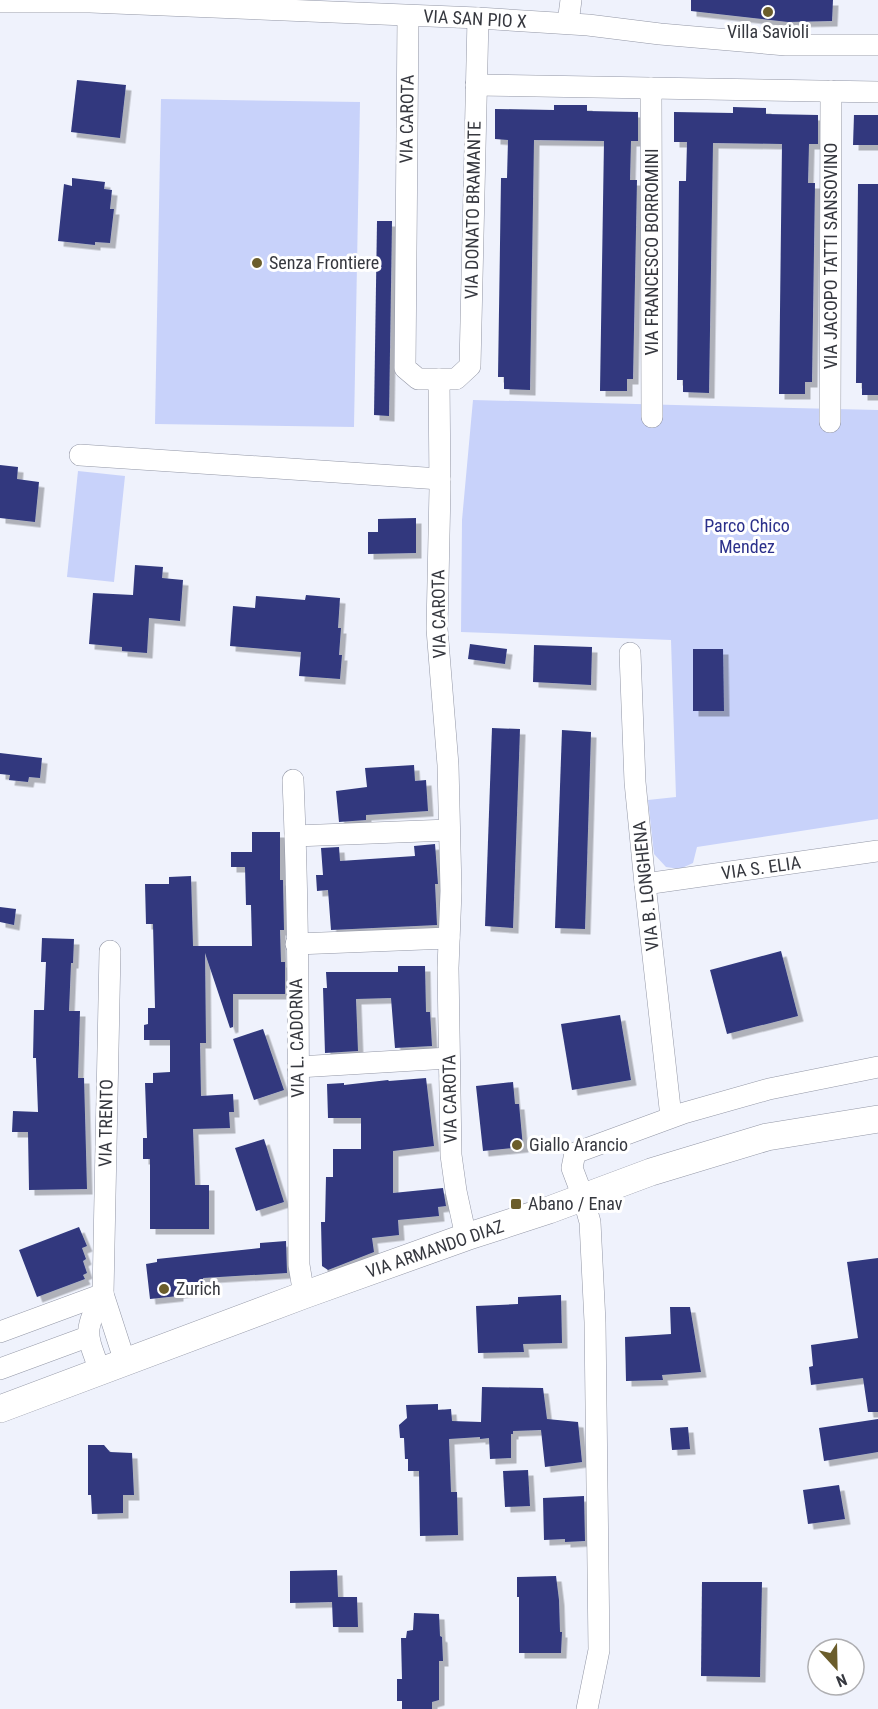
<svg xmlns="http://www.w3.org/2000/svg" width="878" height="1709" viewBox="0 0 878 1709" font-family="'Roboto Condensed',sans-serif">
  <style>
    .green { fill: #c8d2fa }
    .building { fill: #30397e; filter: url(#shadow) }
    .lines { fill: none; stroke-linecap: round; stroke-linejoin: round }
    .minor-casing { stroke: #9397a6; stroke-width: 22 }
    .tertiary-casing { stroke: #9397a6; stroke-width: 28 }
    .minor { stroke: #fff; stroke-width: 21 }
    .tertiary { stroke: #fff; stroke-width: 27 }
    .poi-dot { fill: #6b5d2b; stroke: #fff; stroke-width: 2 }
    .labels { text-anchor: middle; stroke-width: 6; stroke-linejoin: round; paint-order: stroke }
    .street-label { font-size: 18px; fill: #36383f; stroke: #fff }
    .poi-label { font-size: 18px; fill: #36383f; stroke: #fff; text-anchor: start }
    .park-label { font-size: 18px; fill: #2c318b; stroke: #fff }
  </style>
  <defs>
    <filter id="shadow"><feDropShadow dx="5.5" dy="5.5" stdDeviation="0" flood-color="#0004"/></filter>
  </defs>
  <rect width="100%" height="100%" fill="#eff2fc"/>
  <!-- green -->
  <g class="green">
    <polygon points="161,99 360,102 354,427 155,424"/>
    <polygon points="473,400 878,410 878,819 697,847 693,863 680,869 666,867 654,854 648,800 676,797 671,640 461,632 462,520"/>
    <polygon points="78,471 125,476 114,582 67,577"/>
  </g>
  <!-- building -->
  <g class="building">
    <polygon points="691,0 833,0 832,21 788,22 691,11"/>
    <polygon points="77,80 126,85 120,138 71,132"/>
    <polygon points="554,105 587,105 587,111 638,112 638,141 631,141 630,180 637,180 633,379 627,379 627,391 600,391 604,141 534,140 530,390 504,389 504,377 498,377 501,178 507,178 508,140 495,139 495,109 554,110"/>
    <polygon points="733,107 766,108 766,114 818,115 818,144 809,144 808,183 815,183 812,382 805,382 805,394 779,394 782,144 713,143 709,393 683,392 683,380 677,380 679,181 686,181 687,142 674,142 674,112 733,113"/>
    <polygon points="854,115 878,115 878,145 853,145"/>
    <polygon points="72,178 105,182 104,189 112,190 110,209 114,209 110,243 95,242 95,245 58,241 64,184 72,186"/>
    <polygon points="858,184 878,184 878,395 862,395 862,383 856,383"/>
    <polygon points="377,221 392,221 389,416 374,415"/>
    <polygon points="0,465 18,467 17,479 39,482 35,522 0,518"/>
    <polygon points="416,518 416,553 368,554 368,532 378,532 378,519"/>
    <polygon points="135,565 163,567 162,578 183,580 180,621 149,618 147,653 122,651 122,647 89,644 93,593 133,595"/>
    <polygon points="306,595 340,598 338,628 341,628 339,655 342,655 340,679 299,676 301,652 230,646 233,606 255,608 256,596 305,600"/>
    <polygon points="470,644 507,649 505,664 468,659"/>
    <polygon points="534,645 592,647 591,685 533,682"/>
    <polygon points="693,649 723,649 724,711 693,711"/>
    <polygon points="492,728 520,729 513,928 485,926"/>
    <polygon points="562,730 591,732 585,929 555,928"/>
    <polygon points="0,753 42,758 40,778 29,777 28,782 9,780 10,775 0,774"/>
    <polygon points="414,765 415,781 426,780 428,811 366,815 366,820 339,822 336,791 367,787 365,768"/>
    <polygon points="252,832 280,832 280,880 283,880 284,930 280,930 281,962 285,962 285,994 233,994 233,1027 230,1028 205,953 206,1043 200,1043 201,1096 233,1094 234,1112 229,1112 230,1128 193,1129 195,1185 209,1185 209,1229 150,1229 150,1159 143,1159 143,1138 147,1138 145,1083 153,1083 153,1073 170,1072 170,1040 144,1040 144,1025 148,1024 148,1008 155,1008 153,924 146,924 145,884 169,884 169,877 191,876 193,946 252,946 251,905 246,905 245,867 231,867 231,852 252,852"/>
    <polygon points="435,844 438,884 435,884 437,925 331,930 328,890 317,891 316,875 323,875 321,848 339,847 340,861 415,856 414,846"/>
    <polygon points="0,907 16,909 14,925 0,922"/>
    <polygon points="42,938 74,939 73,963 71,963 69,1011 80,1011 78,1078 84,1078 87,1189 29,1190 28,1132 12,1132 13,1111 38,1112 36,1058 33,1058 34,1010 44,1010 46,962 41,962"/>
    <polygon points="781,951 798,1016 727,1034 710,970"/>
    <polygon points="398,966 425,966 426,1012 430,1012 432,1046 395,1048 391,998 356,999 358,1051 325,1053 323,988 327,988 326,972 398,972"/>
    <polygon points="620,1015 631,1080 572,1090 561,1024"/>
    <polygon points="263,1029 284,1090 254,1100 233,1039"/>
    <polygon points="426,1078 434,1146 393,1151 393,1193 443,1188 446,1206 438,1207 439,1216 398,1220 399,1235 372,1238 374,1252 328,1270 322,1266 321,1222 325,1222 326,1177 333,1177 333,1149 361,1149 361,1118 328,1118 327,1084 344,1083 344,1085 388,1080 389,1081"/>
    <polygon points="513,1082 515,1104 519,1104 523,1147 483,1151 476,1086"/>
    <polygon points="264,1139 284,1202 256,1211 235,1148"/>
    <polygon points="79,1227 87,1246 82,1248 86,1259 83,1261 87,1273 83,1275 85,1279 37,1297 19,1250"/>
    <polygon points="286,1241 287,1273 203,1278 204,1286 196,1287 196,1291 178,1293 178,1296 150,1299 146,1264 157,1262 157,1259 260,1248 260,1243"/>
    <polygon points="878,1258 878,1412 868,1412 863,1378 811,1385 809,1367 813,1366 811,1345 858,1338 847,1262"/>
    <polygon points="561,1295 562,1343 523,1344 524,1352 478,1353 476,1306 518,1304 518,1297"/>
    <polygon points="670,1307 690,1307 701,1372 662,1375 663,1380 626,1381 625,1337 671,1334"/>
    <polygon points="482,1387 543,1388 547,1419 578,1422 582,1462 545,1467 541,1430 513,1431 513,1434 511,1434 511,1458 490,1459 489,1438 480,1439 480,1437 449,1439 451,1492 457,1492 458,1535 420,1536 419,1471 408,1471 408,1459 405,1459 404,1438 400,1438 399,1425 407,1418 406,1405 438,1404 438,1410 451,1409 452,1421 481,1422"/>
    <polygon points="878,1419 878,1452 824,1461 819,1428"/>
    <polygon points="688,1427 690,1449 672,1450 670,1428"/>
    <polygon points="88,1445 104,1445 110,1452 132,1453 134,1495 123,1495 123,1513 92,1514 91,1495 88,1495"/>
    <polygon points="528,1470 530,1506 505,1507 503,1471"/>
    <polygon points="839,1485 845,1519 808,1524 803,1490"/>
    <polygon points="584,1496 585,1541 565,1542 565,1539 544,1540 543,1498"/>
    <polygon points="337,1570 338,1597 357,1597 358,1627 333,1627 332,1602 290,1603 290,1571"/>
    <polygon points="556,1576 559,1600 560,1632 562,1632 561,1653 519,1653 519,1597 517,1597 517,1577"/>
    <polygon points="702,1582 762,1582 760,1677 701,1676"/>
    <polygon points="414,1613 439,1614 440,1636 442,1637 443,1661 439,1661 439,1700 432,1702 432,1709 402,1709 402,1701 397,1701 397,1679 402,1679 401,1638 406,1638 407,1631 413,1630"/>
  </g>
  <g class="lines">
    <defs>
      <g id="minor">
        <polyline points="0,2 90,2 478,18 588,25 660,34 786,45 878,45"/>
        <polyline points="408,16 405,368 418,379 456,379 470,366 478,18"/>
        <polyline points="568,23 571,0"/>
        <polyline points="476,85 878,92"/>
        <polyline points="651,88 652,417"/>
        <polyline points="439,379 440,488 437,629 448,765 451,891 448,968 451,1155 456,1191 466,1237"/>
        <polyline points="830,422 831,91"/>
        <polyline points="80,455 440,479"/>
        <polyline points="630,653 635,782 645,884 671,1117"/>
        <path d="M 293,780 C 300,942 298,1104 299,1265 L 304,1295"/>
        <polyline points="295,836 449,830"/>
        <polyline points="645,884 878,851"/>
        <polyline points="296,944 449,938"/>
        <polyline points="110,951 103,1294 125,1362"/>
        <polyline points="298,1067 449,1058"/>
        <polyline points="0,1332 103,1294"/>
        <polyline points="0,1369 87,1337"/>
        <path d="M 100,1371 C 86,1333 83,1332 103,1294"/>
        <polyline points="587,1709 599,1650 595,1322 590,1222 583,1197 572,1168 575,1153 684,1113 769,1089 878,1067"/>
      </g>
      <polyline id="tertiary" points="0,1409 304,1295 466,1237 549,1210 651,1172 767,1137 878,1119"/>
    </defs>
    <!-- minor casing -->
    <use href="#minor" class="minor-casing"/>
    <!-- tertiary casing -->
    <use href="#tertiary" class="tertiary-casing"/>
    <!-- minor -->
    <use href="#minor" class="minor"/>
    <!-- tertiary -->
    <use href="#tertiary" class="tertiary"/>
  </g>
  <!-- markers -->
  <g class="poi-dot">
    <circle cx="768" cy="12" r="6"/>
    <circle cx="257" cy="263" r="6"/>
    <circle cx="517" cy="1145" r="6"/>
    <rect x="510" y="1198" width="12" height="12" rx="3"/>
    <circle cx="164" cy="1289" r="6"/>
  </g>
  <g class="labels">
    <!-- street labels -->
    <g class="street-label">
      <text transform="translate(475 19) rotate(3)" y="6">VIA SAN PIO X</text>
      <text transform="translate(407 119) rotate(-89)" y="6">VIA CAROTA</text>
      <text transform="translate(473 210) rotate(-89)" y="6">VIA DONATO BRAMANTE</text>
      <text transform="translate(652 252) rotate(-90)" y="6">VIA FRANCESCO BORROMINI</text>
      <text transform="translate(831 256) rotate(-90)" y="6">VIA JACOPO TATTI SANSOVINO</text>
      <text transform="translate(439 614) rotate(-91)" y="6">VIA CAROTA</text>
      <text transform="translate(761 868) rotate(-8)" y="6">VIA S. ELIA</text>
      <text transform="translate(646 886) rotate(-96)" y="6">VIA B. LONGHENA</text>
      <text transform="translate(297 1038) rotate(-91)" y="6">VIA L. CADORNA</text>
      <text transform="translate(450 1099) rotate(-91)" y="6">VIA CAROTA</text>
      <text transform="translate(106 1123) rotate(-89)" y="6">VIA TRENTO</text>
      <text transform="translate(435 1249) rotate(-19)" y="6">VIA ARMANDO DIAZ</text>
    </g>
    <!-- poi labels -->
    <g class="poi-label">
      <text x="768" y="38" text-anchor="middle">Villa Savioli</text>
      <text x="269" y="269">Senza Frontiere</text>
      <text x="529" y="1151">Giallo Arancio</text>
      <text x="528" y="1210">Abano / Enav</text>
      <text x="176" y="1295">Zurich</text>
    </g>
    <!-- park labels -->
    <g class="park-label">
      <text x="747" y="532">Parco Chico<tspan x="747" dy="21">Mendez</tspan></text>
    </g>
  </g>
  <!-- north arrow -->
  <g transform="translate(836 1667) rotate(158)"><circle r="28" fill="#ffffff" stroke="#afafb2" stroke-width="1.5"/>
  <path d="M0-4.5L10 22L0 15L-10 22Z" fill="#6b5d2b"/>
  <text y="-9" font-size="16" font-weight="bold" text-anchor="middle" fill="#36383f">N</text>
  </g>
</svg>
